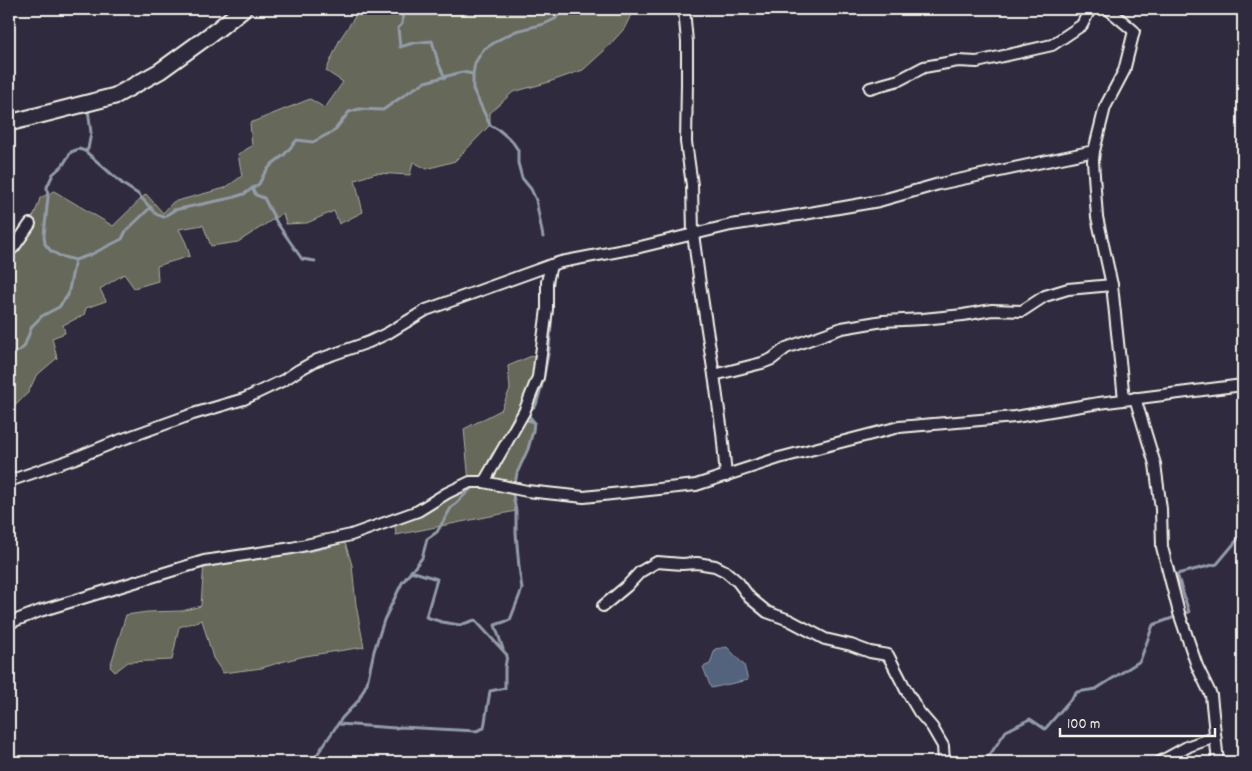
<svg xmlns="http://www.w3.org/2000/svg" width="1252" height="771" viewBox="0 0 1252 771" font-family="Dekko,sans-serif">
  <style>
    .green { fill: #66685a; stroke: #adaca1 }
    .water { fill: #52637d; stroke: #939ca8 }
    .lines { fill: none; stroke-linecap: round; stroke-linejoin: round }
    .stream { stroke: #939ca8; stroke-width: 3 }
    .street-casing { stroke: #f4f1e8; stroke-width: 14 }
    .secondary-casing { stroke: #f4f1e8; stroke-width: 19 }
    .street { stroke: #2f2a3d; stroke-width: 10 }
    .secondary { stroke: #2f2a3d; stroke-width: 15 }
  </style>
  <rect width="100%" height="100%" fill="#2f2a3d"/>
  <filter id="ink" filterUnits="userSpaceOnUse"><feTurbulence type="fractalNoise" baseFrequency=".02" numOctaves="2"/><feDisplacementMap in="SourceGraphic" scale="10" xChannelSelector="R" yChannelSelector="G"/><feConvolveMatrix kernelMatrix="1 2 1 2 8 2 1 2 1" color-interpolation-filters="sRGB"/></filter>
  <g filter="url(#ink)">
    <!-- green -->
    <g class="green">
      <polygon points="360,9 634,9 624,29 605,50 583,70 546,83 513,92 490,113 490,125 455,161 427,169 413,162 410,175 376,173 355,180 363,212 339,224 334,211 307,223 286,224 283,213 238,242 211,246 203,225 179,229 186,243 190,256 157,266 158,281 134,288 124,274 100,289 106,301 86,308 84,315 63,325 65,333 52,338 57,358 36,376 28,393 10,409 9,407 9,251 30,224 38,205 40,198 54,191 113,226 146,194 163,213 173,202 225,188 242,176 238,154 252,146 250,123 310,99 325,108 343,82 326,71 340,39"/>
      <polygon points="541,352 521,418 534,422 533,431 528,449 517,473 513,495 516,511 396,535 394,519 469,482 464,429 501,410 510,389 508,366"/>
      <polygon points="343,536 352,565 356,605 364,647 305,656 281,662 262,668 223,673 213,658 202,620 179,627 172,660 128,662 115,672 110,667 126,615 147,612 182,611 201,606 204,561"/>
    </g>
    <!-- water -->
    <polygon class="water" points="727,647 744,665 748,680 711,688 703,667 710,664 715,649"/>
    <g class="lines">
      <!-- stream -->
      <g class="stream">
        <polyline points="400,9 403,13 402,24 398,28 400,47 413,43 432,41 438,62 445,78"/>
        <polyline points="85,151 124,185 138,194 156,214 164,217 174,210 231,198 244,194 259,184 264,174 272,164 284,155 297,140 313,142 334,131 349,112 359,109 383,110 410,91 425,82 462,72 473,74"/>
        <polyline points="252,188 256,195 264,198 277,223 302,259 315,261"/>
        <polyline points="543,237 536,200 531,189 522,178 518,163 518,150 512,141 499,130 490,125 473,89 473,74 475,63 483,50 500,39 516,31 544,24 555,19 563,9"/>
        <polyline points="75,260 60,256 51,251 45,244 44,235 48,197 47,187 53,174 63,165 71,152 79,149 85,151 88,149 91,133 88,109 87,109"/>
        <polyline points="552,290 555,268"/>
        <polyline points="9,357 24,347 32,326 42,316 59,307 68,295 75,260 90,255 122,239 126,231 151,207"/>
        <polyline points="524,419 534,422 529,416 531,409 536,405 543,381 549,349 552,312 552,299"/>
        <polyline points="501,443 515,415 518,416"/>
        <polyline points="483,475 492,455 498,448"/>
        <polyline points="421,514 427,512 447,499 471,488"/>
        <path d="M 251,559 C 281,555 313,552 342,542"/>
        <polyline points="189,571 222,563"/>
        <polyline points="503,649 495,625 510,620 522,589 519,567 516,533 516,511 513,495 517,473 528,449 533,431 534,422"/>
        <polyline points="339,724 395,728 401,727 476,731 484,728 490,691 505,688 505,668 507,655 475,620 460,625 442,622 426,617 437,579 411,571"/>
        <polyline points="312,762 342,718 358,701 367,683 374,651 384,620 402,583 422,558 427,539 437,532 451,508 476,484"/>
        <polyline points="984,762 985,762 1006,731 1030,719 1045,729 1077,692 1096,689 1140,661 1153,625 1189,612 1177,574 1217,564 1243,533"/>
      </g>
      <defs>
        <g id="street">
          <polyline points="684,9 687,42 687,84 686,142 692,185 693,234 700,284 714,375 722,432 726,476"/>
          <polyline points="1108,9 1134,31 1124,71 1105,107 1094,151 1093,161 1097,217 1112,285 1124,399"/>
          <polyline points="870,88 899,80 924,67 958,61 977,62 1052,45 1082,25 1090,9"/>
          <polyline points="9,251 14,247 30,224"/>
          <polyline points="714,375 762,363 772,359 786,348 842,328 883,321 923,319 963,315 992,310 1022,311 1045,296 1068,289 1112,285"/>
          <polyline points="1135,398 1155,464 1161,509 1162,547 1179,613 1197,666 1211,695 1218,762"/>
          <polyline points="9,481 73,459 115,442 193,414 244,399 284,380 299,370 317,360 369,342 388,333 426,310 551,265"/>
          <polyline points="484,482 524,412 538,377 547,309 547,282 551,265 561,262 640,247 731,225 798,215 879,201 939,184 1094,151"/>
          <polyline points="603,606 627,586 640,572 657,562 682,564 697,563 715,566 725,571 738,582 750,598 767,612 789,620 825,639 851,645 870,652 888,655 906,690 919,712 932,727 943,746 944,762"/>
          <polyline points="9,623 40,611 204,561 292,548 351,535 418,511 447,493 470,482 484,482 527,491 584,497 696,485 779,458 899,427 1015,417 1099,403 1243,385"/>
          <polyline points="1160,762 1189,746 1215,737"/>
        </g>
        <polyline id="secondary" points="9,123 115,96 160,71 218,29 243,9"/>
      </defs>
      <!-- street casing -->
      <use href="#street" class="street-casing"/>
      <!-- secondary casing -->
      <use href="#secondary" class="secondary-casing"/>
      <!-- street -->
      <use href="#street" class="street"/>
      <!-- secondary -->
      <use href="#secondary" class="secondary"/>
    </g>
  </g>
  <!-- margin -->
  <rect width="1252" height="771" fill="none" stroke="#2f2a3d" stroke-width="30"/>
  <rect x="15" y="15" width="1222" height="741" fill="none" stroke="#f4f1e8" stroke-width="2" filter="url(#ink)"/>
  <!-- scale -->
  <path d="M1060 728v8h155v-8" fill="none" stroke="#f4f1e8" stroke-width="2.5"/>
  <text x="1067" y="728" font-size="15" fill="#f4f1e8" stroke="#2f2a3d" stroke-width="4" paint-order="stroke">100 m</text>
</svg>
